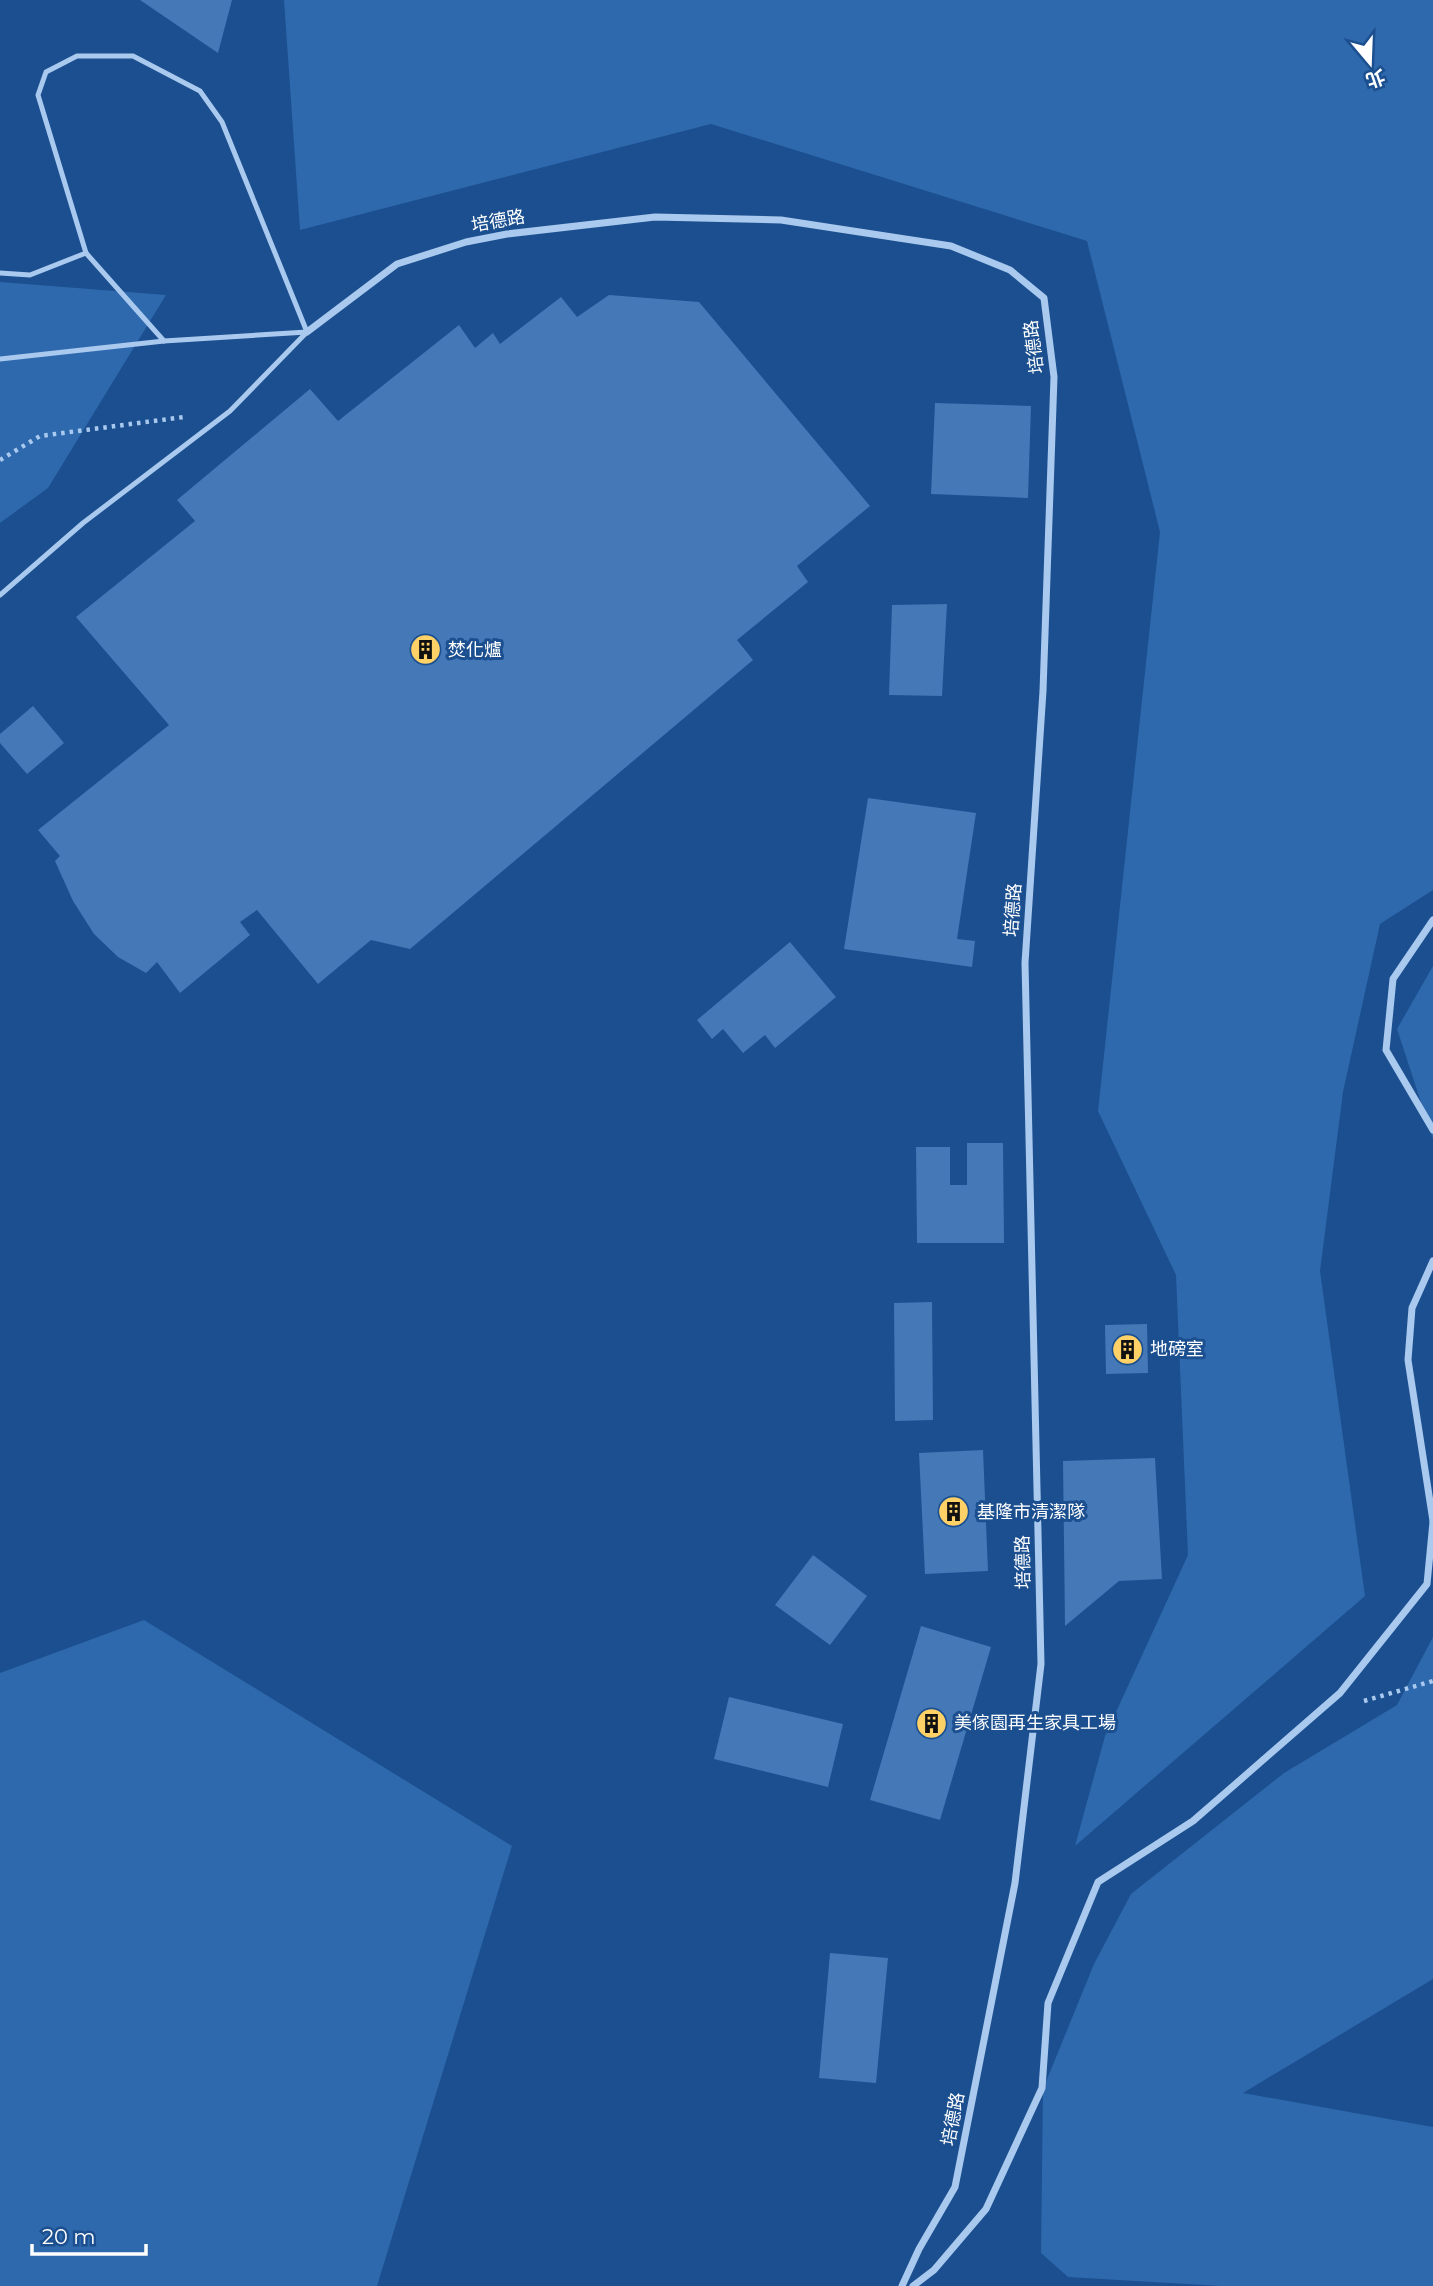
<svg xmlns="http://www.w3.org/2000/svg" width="1433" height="2286" viewBox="0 0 1433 2286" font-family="Montserrat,'Noto Sans TC',sans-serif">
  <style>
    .green { fill: #2e69ad }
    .building { fill: #4478b7 }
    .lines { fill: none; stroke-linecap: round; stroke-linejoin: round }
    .path { stroke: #a9c9ee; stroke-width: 4.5; stroke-dasharray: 3.5 5; stroke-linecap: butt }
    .service { stroke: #a9c9ee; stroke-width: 5 }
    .minor { stroke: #a9c9ee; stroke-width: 7 }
    .labels { text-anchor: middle; stroke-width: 6; stroke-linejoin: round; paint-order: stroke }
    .street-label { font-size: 18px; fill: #fff; stroke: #1b4f8f }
    .poi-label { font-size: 18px; fill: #fff; stroke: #1b4f8f; text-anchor: start }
  </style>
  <rect width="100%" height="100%" fill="#1b4f8f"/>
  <!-- green -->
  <g class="green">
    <polygon points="284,0 1433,0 1433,890 1380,924 1343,1092 1320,1271 1365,1596 1075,1846 1105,1736 1188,1555 1176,1275 1098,1111 1160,532 1087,241 711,124 300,230"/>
    <polygon points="0,282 166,295 48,488 0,523"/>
    <polygon points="1433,966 1433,1139 1397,1029"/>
    <polygon points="144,1620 512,1846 377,2286 0,2286 0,1673"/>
    <polygon points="1433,1637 1433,1979 1243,2093 1433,2127 1433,2286 1220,2286 1068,2277 1041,2253 1043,2089 1094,1964 1131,1894 1284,1773 1397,1705"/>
  </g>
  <!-- building -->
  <g class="building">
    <polygon points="140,0 232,0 218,53"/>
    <polygon points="609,295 699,302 870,506 797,566 808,582 737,640 753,660 410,949 371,940 318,984 257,910 240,922 250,935 180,993 157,962 146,973 118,957 94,934 73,901 55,861 60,856 38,830 169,725 76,617 195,521 177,500 310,389 338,421 459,325 475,348 493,333 500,344 561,297 577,317"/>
    <polygon points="935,403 1031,406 1028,498 931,494"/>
    <polygon points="947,604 942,696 889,695 892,605"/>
    <polygon points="33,706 64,743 27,774 0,743 0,734"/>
    <polygon points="868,798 976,813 957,939 975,941 972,967 844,949"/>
    <polygon points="790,942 836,997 775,1048 765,1035 743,1053 723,1029 712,1039 697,1020"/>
    <polygon points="967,1143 1003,1143 1004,1243 917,1243 916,1147 950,1147 950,1185 967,1185"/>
    <polygon points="932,1302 933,1420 895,1421 894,1303"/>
    <polygon points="1147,1324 1148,1373 1106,1374 1105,1325"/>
    <polygon points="983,1450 988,1571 925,1574 919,1453"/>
    <polygon points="1155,1458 1162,1579 1119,1581 1065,1626 1063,1461"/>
    <polygon points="813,1555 867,1596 830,1645 775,1605"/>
    <polygon points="921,1626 991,1647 940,1820 870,1800"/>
    <polygon points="729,1697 843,1724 828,1787 714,1759"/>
    <polygon points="830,1953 888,1958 876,2083 819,2078"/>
  </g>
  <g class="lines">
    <!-- path -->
    <g class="path">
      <polyline points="0,460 40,436 184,417"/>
      <polyline points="1364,1701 1433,1681"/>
    </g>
    <!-- service -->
    <g class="service">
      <polyline points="86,253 38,95 46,72 77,56 133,56 200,91 222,122 307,332"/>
      <polyline points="0,273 30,275 86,253 164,341"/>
      <polyline points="0,359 164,341 307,332"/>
      <polyline points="0,595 83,523 230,411 307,332"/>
    </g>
    <!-- minor -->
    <g class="minor">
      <polyline points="307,332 397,264 466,242 507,234 655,217 781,220 951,246 1010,270 1044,298 1054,377 1043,691 1025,963 1041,1664 1015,1883 955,2187 919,2249 902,2286"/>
      <polyline points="1433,920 1393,979 1386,1050 1433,1130"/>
      <polyline points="1433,1261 1412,1308 1408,1360 1433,1521"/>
      <polyline points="913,2286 934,2270 986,2209 1042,2088 1048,2003 1098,1882 1193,1821 1340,1693 1427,1584 1433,1522"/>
    </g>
  </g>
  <!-- icons -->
  <defs>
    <symbol id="building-disc" viewBox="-11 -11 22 22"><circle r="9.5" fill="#ffd166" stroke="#1b4f8f"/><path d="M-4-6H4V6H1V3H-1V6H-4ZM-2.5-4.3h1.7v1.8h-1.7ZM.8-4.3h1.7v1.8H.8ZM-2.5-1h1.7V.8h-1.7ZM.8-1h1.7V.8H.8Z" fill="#111"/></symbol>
  </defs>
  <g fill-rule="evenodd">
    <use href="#building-disc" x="408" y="632" width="35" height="35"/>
    <use href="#building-disc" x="1110" y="1332" width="35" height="35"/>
    <use href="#building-disc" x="936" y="1494" width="35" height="35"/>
    <use href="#building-disc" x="914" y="1706" width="35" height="35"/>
  </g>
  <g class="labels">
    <!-- street labels -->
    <g class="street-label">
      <text transform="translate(498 221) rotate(-10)" y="6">培德路</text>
      <text transform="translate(1034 347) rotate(-97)" y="6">培德路</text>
      <text transform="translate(1013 910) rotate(-86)" y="6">培德路</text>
      <text transform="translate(1023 1562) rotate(-91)" y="6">培德路</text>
      <text transform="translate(953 2119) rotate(-79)" y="6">培德路</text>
    </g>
    <!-- poi labels -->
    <g class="poi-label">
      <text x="448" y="656">焚化爐</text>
      <text x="1150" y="1355">地磅室</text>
      <text x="977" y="1518">基隆市清潔隊</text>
      <text x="954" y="1729">美傢園再生家具工場</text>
    </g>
  </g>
  <!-- north arrow -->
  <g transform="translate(1370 63) rotate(161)" stroke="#1b4f8f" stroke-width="5" paint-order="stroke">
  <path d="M0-5L12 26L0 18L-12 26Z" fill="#ffffff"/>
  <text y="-10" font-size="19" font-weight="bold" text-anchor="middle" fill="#ffffff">北</text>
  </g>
  <!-- scale -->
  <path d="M32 2244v10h114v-10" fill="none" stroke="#ffffff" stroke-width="3.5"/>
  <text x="42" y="2244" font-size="21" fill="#ffffff" stroke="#1b4f8f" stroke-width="5" paint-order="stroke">20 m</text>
</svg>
